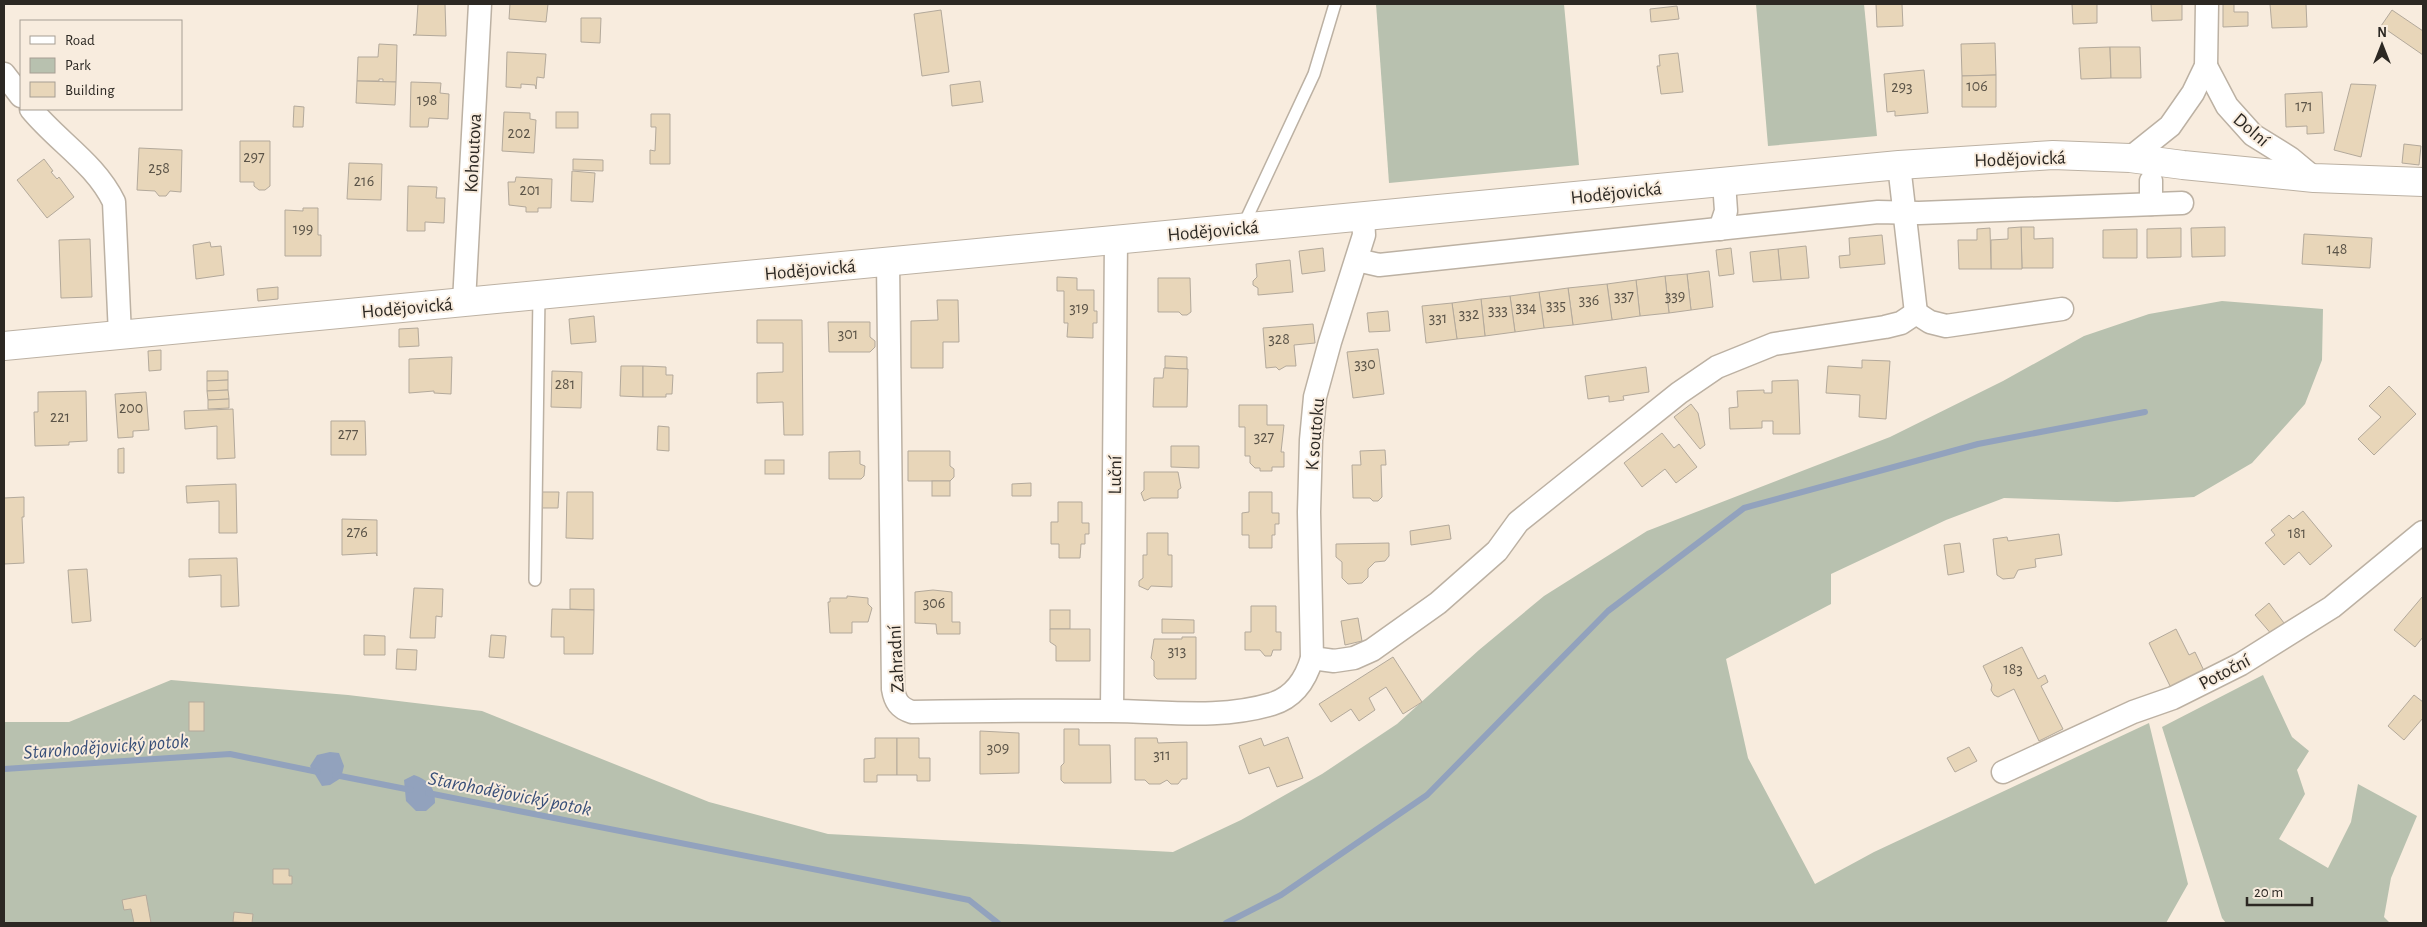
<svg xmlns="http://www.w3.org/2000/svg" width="2427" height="927" viewBox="0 0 2427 927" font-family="'Alegreya Sans',sans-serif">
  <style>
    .green { fill: #b8c1af }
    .water { fill: #92a2bd }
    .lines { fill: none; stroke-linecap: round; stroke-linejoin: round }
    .stream { stroke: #92a2bd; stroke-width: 6 }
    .building { fill: #e8d6b9; stroke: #b3a99b }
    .lane-casing { stroke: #bcb1a3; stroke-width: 14 }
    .street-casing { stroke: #bcb1a3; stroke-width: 25 }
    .secondary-casing { stroke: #bcb1a3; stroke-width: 30 }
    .lane { stroke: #fff; stroke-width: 11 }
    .street { stroke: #fff; stroke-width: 22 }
    .secondary { stroke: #fff; stroke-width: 28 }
    .labels { text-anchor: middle; stroke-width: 4; stroke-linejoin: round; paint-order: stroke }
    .number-label { font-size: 16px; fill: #5b5448 }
    .street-label { font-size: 19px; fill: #2c2823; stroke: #f8ecde }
    .water-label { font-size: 20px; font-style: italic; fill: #395079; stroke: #f8ecde }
  </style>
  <rect width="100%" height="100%" fill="#f8ecde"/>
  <!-- green -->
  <g class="green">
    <polygon points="1376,4 1564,4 1579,165 1389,183"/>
    <polygon points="1756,4 1864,4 1877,136 1768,146"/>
    <polygon points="2222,301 2323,309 2322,360 2305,404 2252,463 2194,497 2117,502 2004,498 1946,520 1831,574 1831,604 1726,659 1748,758 1815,884 1874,852 2149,723 2188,884 2166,923 4,923 4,722 69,722 171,680 348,695 482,711 709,802 828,834 1173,852 1241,820 1322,774 1397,724 1479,650 1544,596 1647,531 1890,437 2003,381 2084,336 2149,314"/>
    <polygon points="2263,675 2292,737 2309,751 2297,770 2305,794 2279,839 2328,868 2351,822 2358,784 2417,816 2391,878 2384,917 2390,923 2226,923 2222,918 2162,727"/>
  </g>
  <!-- water -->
  <g class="water">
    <polygon points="330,752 339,753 344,766 341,778 330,785 322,786 310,766 317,755"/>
    <path d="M 414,775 C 429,780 435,788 435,803 L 426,811 L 416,811 L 406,801 L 404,780 Z"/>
  </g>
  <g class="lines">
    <!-- stream -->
    <g class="stream">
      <polyline points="4,769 230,754 318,772"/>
      <polyline points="335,775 411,790"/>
      <polyline points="428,793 969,900 998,923"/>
      <polyline points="1226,923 1281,895 1427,795 1608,611 1744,508 1978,444 2145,412"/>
    </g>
  </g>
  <!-- building -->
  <g class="building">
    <polygon points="418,4 445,4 446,36 413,35 416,34"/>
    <polygon points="510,4 548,4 546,22 509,19"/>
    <polygon points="1876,4 1902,4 1903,26 1877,27"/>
    <polygon points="2072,4 2097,4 2097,23 2073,24"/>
    <polygon points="2151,4 2182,4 2182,20 2152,21"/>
    <polygon points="2223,4 2234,4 2234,12 2248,12 2248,26 2223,27"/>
    <polygon points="2270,4 2310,4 2306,4 2307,27 2272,28"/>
    <polygon points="1677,6 1679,19 1651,22 1650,9"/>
    <polygon points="941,10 949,72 922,76 914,14"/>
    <polygon points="2392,10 2423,31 2423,55 2381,26"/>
    <polygon points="581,18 601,18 600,43 581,42"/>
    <polygon points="1995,43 1996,75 1962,76 1961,44"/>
    <polygon points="379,44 397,45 396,82 383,82 383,79 379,79 379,81 357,81 358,57 378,57"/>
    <polygon points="2110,47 2111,78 2081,79 2079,48"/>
    <polygon points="2110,47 2140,47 2141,78 2111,78"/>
    <polygon points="507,52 546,54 544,78 537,77 536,89 535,85 521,84 521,88 506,87"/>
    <polygon points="1678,53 1683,92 1661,94 1657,66 1660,66 1659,55"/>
    <polygon points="1924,70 1928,113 1895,116 1895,111 1887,112 1884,74"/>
    <polygon points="1996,75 1996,107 1962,107 1962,76"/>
    <polygon points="357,81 396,82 395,105 356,103"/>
    <polygon points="980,81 983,102 952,106 950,85"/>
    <polygon points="411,82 441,83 440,93 449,94 448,119 429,118 428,127 410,127"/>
    <polygon points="2351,84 2376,85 2361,157 2334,150"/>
    <polygon points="2322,92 2324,133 2307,134 2307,126 2286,127 2285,94"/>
    <polygon points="294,106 304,107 303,127 293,127"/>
    <polygon points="504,112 530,113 530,119 536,120 534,153 502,151"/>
    <rect x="556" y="112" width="22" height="16"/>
    <polygon points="651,114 670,114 670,164 650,164 650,150 655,151 656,127 651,127"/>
    <polygon points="240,141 270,141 270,186 265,190 259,190 254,186 254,182 240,182"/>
    <polygon points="2404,144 2421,146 2419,165 2402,163"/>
    <polygon points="139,148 182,150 181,192 170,191 166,196 159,196 155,191 137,190"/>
    <polygon points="44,159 53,171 51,172 57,179 59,177 74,197 47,218 17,180"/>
    <polygon points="573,159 603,160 603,171 573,170"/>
    <polygon points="349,163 382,164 381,200 347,199"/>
    <polygon points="572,171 595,173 593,202 571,201"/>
    <polygon points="516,177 552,179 551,208 538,208 538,212 526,212 526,207 509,205 508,182 515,182"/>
    <polygon points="408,186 437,187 436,198 445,198 444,223 425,222 425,231 407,231"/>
    <polygon points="303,208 318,208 318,235 321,235 321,256 285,256 285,210 303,211"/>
    <polygon points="2021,227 2034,227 2034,239 2053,238 2053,268 2022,268"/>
    <polygon points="2021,227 2022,269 1991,269 1991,240 2008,239 2008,228"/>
    <polygon points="2225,227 2225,256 2192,257 2191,228"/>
    <polygon points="1990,228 1991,269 1959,269 1958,240 1977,240 1977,229"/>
    <polygon points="2181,228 2181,257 2147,258 2147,229"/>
    <polygon points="2137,229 2137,258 2103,258 2103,230"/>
    <polygon points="2304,234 2372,238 2370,268 2302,264"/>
    <polygon points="1882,235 1885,264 1840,268 1839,256 1850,255 1849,238"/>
    <polygon points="90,239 92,297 61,298 59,240"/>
    <polygon points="210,242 211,247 221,246 224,275 196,279 193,245"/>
    <polygon points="1806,246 1809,278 1781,280 1778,249"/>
    <polygon points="1323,248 1325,271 1302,274 1299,251"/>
    <polygon points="1731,248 1734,274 1719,276 1716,250"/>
    <polygon points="1778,249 1781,280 1753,282 1750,252"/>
    <polygon points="1290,260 1293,292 1258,295 1258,288 1253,285 1253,281 1257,277 1256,264"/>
    <polygon points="1709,271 1713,307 1691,310 1687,274"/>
    <polygon points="1687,274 1691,310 1669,313 1665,276"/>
    <polygon points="1665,276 1669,313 1640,316 1636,280"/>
    <polygon points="1057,277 1077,278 1077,290 1094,290 1094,311 1097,311 1097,323 1093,323 1093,338 1067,337 1068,323 1064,323 1064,291 1057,291"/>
    <polygon points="1158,278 1190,278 1191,312 1187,315 1182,315 1179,312 1158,312"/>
    <polygon points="1636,280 1640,316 1612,320 1607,284"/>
    <polygon points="1607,284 1612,320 1573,325 1568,288"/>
    <polygon points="278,287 278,299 258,301 257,289"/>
    <polygon points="1568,288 1573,325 1544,328 1539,292"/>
    <polygon points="1539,292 1544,328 1515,332 1510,296"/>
    <polygon points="1510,296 1515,332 1485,336 1481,299"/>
    <polygon points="1481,299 1485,336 1457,339 1452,303"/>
    <polygon points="937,300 958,300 959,342 943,342 943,368 911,368 911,321 938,320"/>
    <polygon points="1452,303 1457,339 1426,343 1422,306"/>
    <polygon points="1388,311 1390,331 1369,332 1367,313"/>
    <polygon points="594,316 596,342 571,344 569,319"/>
    <polygon points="757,320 802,320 803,435 784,435 783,402 757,403 757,373 783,372 783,343 757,343"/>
    <polygon points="828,322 870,322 870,337 875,341 875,347 870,352 829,352"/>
    <polygon points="1313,324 1315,343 1294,345 1296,366 1286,366 1279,370 1276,367 1266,368 1263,328"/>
    <polygon points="418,328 419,346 399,347 399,329"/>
    <polygon points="1378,349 1384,394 1353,398 1347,352"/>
    <polygon points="161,350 161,370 149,371 148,351"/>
    <polygon points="1165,356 1187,357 1187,369 1165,368"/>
    <polygon points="452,357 451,394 434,393 434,391 409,393 409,359"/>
    <polygon points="1862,360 1890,361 1886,419 1859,417 1860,395 1826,393 1828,366 1862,368"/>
    <polygon points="621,366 643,366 643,397 620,396"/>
    <polygon points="643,366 666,367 666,375 673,375 672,394 666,394 666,397 643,397"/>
    <polygon points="1646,367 1649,392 1623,396 1624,400 1609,402 1609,396 1588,399 1585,376"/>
    <polygon points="1164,368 1188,369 1187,407 1153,407 1154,378 1163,378"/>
    <polygon points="207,371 228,371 228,380 207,381"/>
    <polygon points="552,371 582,372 581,408 551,407"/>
    <polygon points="228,380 228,390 207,391 207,381"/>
    <polygon points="1798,380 1800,434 1773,434 1773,421 1762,421 1762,428 1730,429 1729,408 1738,407 1737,391 1764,390 1764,393 1772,393 1772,381"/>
    <polygon points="2389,386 2416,414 2374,455 2358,439 2381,417 2369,406"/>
    <polygon points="228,390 229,399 208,400 207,391"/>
    <polygon points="86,391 87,441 69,442 69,445 35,446 34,412 38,412 38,392"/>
    <polygon points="146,392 149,430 133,431 133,437 118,438 115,394"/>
    <polygon points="229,399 229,408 208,409 208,400"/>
    <polygon points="1691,404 1698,413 1705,445 1700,449 1674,417"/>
    <polygon points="1239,405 1267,405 1267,425 1284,425 1281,452 1284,452 1284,467 1272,467 1272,471 1260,471 1260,468 1255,468 1250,463 1250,456 1245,456 1245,427 1239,427"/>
    <polygon points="233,409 235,458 217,459 217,426 185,429 184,411"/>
    <polygon points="331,421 365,421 366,455 331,455"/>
    <polygon points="658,426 669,427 669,451 657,450"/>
    <polygon points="1662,433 1674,448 1679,444 1697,467 1676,483 1665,469 1642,487 1624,463"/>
    <polygon points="1171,446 1199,446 1199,468 1171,467"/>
    <polygon points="124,448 124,473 118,473 118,449"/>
    <polygon points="1385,450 1386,465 1381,465 1382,497 1378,501 1373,501 1370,498 1353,498 1352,465 1361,465 1360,451"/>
    <polygon points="860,451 860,464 865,466 864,476 861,479 829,479 829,452"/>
    <polygon points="908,451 950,451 950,466 954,469 954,477 950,481 908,481"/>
    <rect x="765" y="460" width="19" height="14"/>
    <polygon points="1144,472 1178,472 1181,488 1178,490 1178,498 1151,498 1144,501 1141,493 1144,490"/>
    <rect x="932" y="481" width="18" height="15"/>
    <polygon points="1031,483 1031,496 1012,496 1012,484"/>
    <polygon points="236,484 237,533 219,533 219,501 187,503 186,486"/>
    <polygon points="540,492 559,492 558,508 539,508"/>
    <polygon points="567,492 593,492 593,539 566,538"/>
    <polygon points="1249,492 1272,492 1272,513 1279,513 1279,524 1275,524 1275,535 1272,535 1272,548 1249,548 1249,535 1242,535 1242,513 1249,512"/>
    <polygon points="24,497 24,517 22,517 24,563 4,564 4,498"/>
    <polygon points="1058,502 1082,502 1082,523 1089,523 1089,534 1085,534 1085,544 1081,544 1080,558 1059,558 1059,544 1051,544 1051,522 1058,522"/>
    <polygon points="2303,511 2332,546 2310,565 2299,552 2284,565 2265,543 2275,535 2271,530 2289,515 2293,519"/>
    <polygon points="342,519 377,520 377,556 376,553 342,555"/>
    <polygon points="1449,525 1451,539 1411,545 1410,531"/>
    <polygon points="1147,533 1168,533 1168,555 1172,555 1172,587 1151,586 1148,590 1139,586 1139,581 1143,578 1143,555 1147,555"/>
    <polygon points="2059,534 2062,555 2035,559 2036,567 2018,570 2014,578 2003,579 1997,575 1993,539 2007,537 2008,541"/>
    <polygon points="1389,543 1389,556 1385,561 1375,562 1368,569 1368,577 1362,583 1348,584 1342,578 1342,562 1336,557 1336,544"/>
    <polygon points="1960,543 1964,572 1948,575 1944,545"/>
    <polygon points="237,558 239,606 221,607 221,575 189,577 189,559"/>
    <polygon points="87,569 91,621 72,623 68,570"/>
    <polygon points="414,588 443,589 442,617 436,616 435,638 410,638"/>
    <polygon points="570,589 594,589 594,610 570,609"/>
    <polygon points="933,590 952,592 952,622 960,622 960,634 937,634 936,624 915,623 915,592"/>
    <polygon points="847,596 868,598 868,604 872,608 868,622 852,622 852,633 830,633 828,602 830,602 830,598 847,598"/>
    <polygon points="2423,596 2423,637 2415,647 2394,630"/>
    <polygon points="2269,603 2287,627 2273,636 2255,615"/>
    <polygon points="1251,606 1276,606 1276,632 1281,632 1281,650 1273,650 1271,656 1265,656 1260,650 1245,650 1245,632 1251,632"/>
    <polygon points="552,609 594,610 593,654 564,654 564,637 551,637"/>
    <rect x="1050" y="610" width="20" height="19"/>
    <polygon points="1358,618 1362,641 1345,645 1341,621"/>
    <polygon points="1162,619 1194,620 1194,633 1162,633"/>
    <polygon points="1050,629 1090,629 1090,661 1056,661 1056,646 1050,642"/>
    <polygon points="2176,629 2189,655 2195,652 2206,675 2173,692 2149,643"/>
    <polygon points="364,635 385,636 385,655 364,655"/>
    <polygon points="491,635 506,636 504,658 489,657"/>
    <polygon points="1182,637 1196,637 1196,679 1157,679 1154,676 1154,661 1151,658 1154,639 1182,639"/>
    <polygon points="2022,647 2038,679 2045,675 2048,682 2041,686 2063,729 2039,741 2014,689 1998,697 1994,695 1991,690 1992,685 1983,666"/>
    <polygon points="397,649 417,650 416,670 396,669"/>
    <polygon points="1393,657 1422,702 1403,714 1386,687 1369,698 1375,710 1359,721 1351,709 1331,722 1319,704"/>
    <polygon points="2414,695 2423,702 2423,718 2404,740 2388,726"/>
    <rect x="189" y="702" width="15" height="29"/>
    <polygon points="1064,729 1079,729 1079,745 1110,745 1111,783 1064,783 1061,780 1061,766 1064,763"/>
    <polygon points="980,731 1019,733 1019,773 980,774"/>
    <polygon points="1288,737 1303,778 1277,787 1269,767 1249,774 1239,746 1261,738 1264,746"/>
    <polygon points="875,738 897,738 897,775 877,775 877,782 864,782 864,759 875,758"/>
    <polygon points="897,738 919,738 919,758 930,758 930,781 917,781 917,775 897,775"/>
    <polygon points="1135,738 1157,738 1158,743 1187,742 1187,779 1182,779 1178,784 1171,784 1167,780 1160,784 1149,784 1145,780 1135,780"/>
    <polygon points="1969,747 1977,761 1955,772 1947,758"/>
    <polygon points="273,869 289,869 289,876 292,876 292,884 273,884"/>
    <polygon points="146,895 151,923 134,923 131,909 124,910 122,900"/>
    <polygon points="234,912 253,914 252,923 233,922"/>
  </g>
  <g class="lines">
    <defs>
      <g id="lane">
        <polyline points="1243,226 1314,74 1335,4"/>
        <polyline points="535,580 539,295"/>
      </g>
      <g id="street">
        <polyline points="2206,66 2227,106 2253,135 2290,158 2314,178"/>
        <polyline points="4,74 21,96"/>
        <path d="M 31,109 C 58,142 95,163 114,202 L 120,335"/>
        <polyline points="2130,158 2170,126 2193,93 2206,66 2207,4"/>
        <polyline points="1899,165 1916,313"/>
        <polyline points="2151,181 2151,204"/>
        <polyline points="1720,229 1726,211 1724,182"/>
        <polyline points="1357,260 1379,265 1878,212 1919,213 2182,203"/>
        <path d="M 888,261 L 893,689 C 895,701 899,708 912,712 C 978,711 1044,710 1110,711 C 1163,711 1219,720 1272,704 C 1295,697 1306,679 1312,658 L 1309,512 L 1311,440 L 1315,397 L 1330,342 L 1364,235 L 1363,217"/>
        <polyline points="464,302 480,4"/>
        <polyline points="1312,658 1334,661 1354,658 1372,650 1438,603 1497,551 1518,522 1679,393 1717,367 1774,344 1885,327 1901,323 1916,313 1930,322 1946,326 2062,309"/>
        <polyline points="1112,710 1116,239"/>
        <polyline points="2003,772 2133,712 2173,698 2241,664 2332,607 2423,532"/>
      </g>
      <polyline id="secondary" points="4,346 1899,165 2053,155 2130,158 2183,165 2314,178 2423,182"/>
    </defs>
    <!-- lane casing -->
    <use href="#lane" class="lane-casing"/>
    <!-- street casing -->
    <use href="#street" class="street-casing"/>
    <!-- secondary casing -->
    <use href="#secondary" class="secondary-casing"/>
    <!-- lane -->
    <use href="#lane" class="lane"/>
    <!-- street -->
    <use href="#street" class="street"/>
    <!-- secondary -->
    <use href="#secondary" class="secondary"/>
  </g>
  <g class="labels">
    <!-- number labels -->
    <g class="number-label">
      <text x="1977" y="91">106</text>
      <text x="1902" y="92">293</text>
      <text x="427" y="105">198</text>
      <text x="2304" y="111">171</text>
      <text x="519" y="138">202</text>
      <text x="254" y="162">297</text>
      <text x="159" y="173">258</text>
      <text x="364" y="186">216</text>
      <text x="530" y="195">201</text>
      <text x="303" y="234">199</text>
      <text x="2337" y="254">148</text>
      <text x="1624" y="301">337</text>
      <text x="1675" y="301">339</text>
      <text x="1589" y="305">336</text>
      <text x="1556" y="310">335</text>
      <text x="1526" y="312">334</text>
      <text x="1079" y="313">319</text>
      <text x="1498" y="315">333</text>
      <text x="1469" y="319">332</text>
      <text x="1438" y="323">331</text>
      <text x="848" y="339">301</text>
      <text x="1279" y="344">328</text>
      <text x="1365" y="369">330</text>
      <text x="565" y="389">281</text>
      <text x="131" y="413">200</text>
      <text x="60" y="422">221</text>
      <text x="348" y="439">277</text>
      <text x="1264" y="442">327</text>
      <text x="357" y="537">276</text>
      <text x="2297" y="538">181</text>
      <text x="934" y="608">306</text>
      <text x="1177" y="656">313</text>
      <text x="2013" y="674">183</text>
      <text x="998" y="753">309</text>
      <text x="1162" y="760">311</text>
    </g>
    <!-- street labels -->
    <g class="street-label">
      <text transform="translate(2252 129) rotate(41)" y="7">Dolní</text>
      <text transform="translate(472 153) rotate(-87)" y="7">Kohoutova</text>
      <text transform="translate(2020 158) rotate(-2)" y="7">Hodějovická</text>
      <text transform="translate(1616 192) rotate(-6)" y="7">Hodějovická</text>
      <text transform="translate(1213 230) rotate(-5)" y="7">Hodějovická</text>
      <text transform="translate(810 269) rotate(-5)" y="7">Hodějovická</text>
      <text transform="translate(407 307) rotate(-5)" y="7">Hodějovická</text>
      <text transform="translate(1314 434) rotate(-85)" y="7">K soutoku</text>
      <text transform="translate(1114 475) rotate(-89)" y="7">Luční</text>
      <text transform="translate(895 659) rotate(-93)" y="7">Zahradní</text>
      <text transform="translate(2224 671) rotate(-28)" y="7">Potoční</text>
    </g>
    <!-- water labels -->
    <g class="water-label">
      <text transform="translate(106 746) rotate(-4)" y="7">Starohodějovický potok</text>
      <text transform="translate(510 793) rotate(11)" y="7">Starohodějovický potok</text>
    </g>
  </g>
  <!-- border -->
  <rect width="2427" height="927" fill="none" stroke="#2c2823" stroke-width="10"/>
  <!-- legend -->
  <rect x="20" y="20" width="162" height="90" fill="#f8ecde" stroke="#a69e93"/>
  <rect x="30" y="36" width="25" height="8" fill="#ffffff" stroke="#a69e93"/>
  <text x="65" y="45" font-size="15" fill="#2c2823">Road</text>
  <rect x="30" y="58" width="25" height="15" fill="#b8c1af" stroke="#a69e93"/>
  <text x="65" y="70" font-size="15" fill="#2c2823">Park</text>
  <rect x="30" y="82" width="25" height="15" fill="#e8d6b9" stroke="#a69e93"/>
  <text x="65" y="95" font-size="15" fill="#2c2823">Building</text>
  <!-- north arrow -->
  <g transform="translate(2382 45)" stroke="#f8ecde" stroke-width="4" paint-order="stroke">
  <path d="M0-4L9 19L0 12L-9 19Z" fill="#2c2823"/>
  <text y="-8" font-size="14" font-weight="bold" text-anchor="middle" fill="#2c2823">N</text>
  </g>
  <!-- scale -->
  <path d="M2247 897v8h65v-8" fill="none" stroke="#2c2823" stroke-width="2.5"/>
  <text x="2254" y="897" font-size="15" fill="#2c2823" stroke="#f8ecde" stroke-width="4" paint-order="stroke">20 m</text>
</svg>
